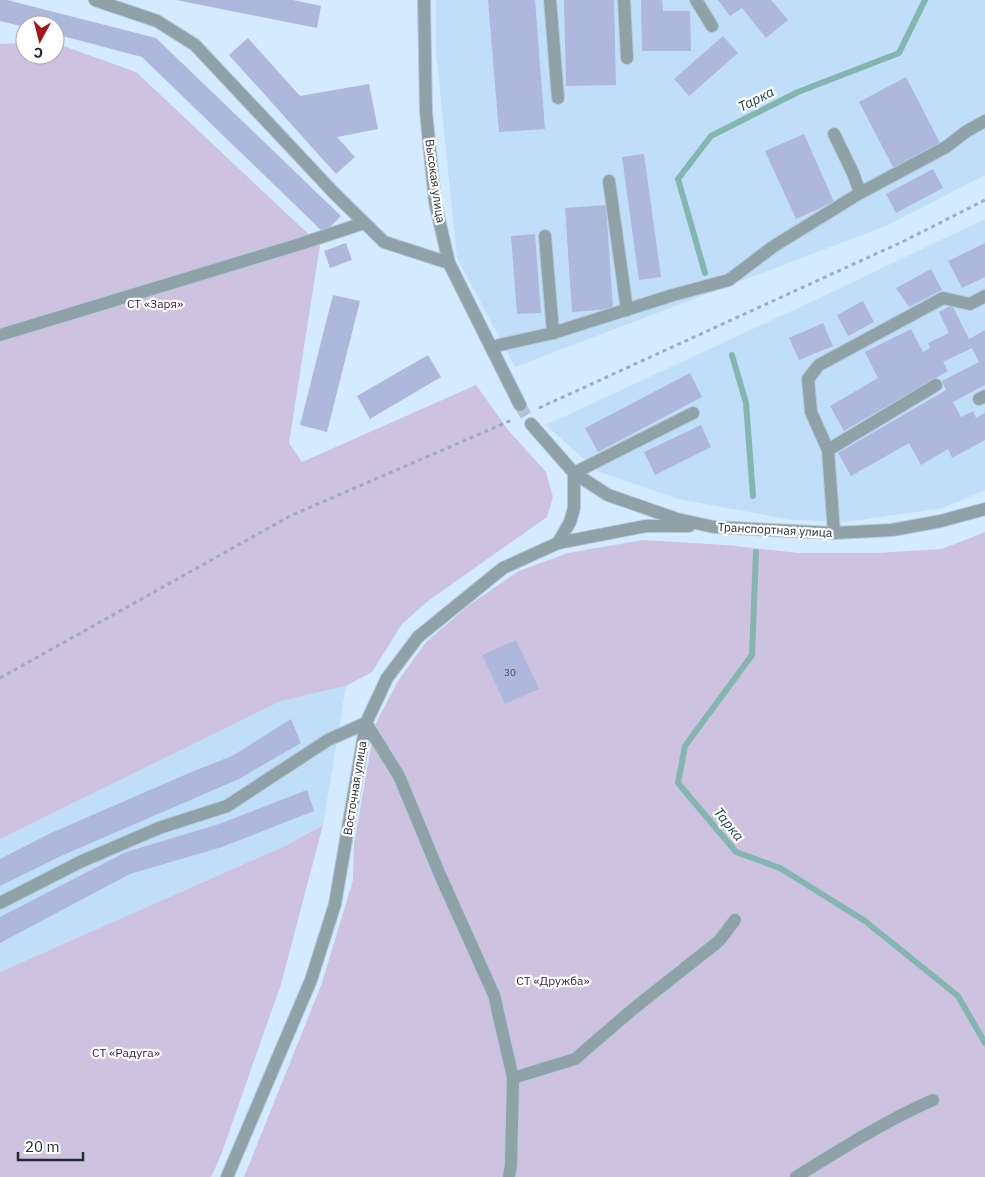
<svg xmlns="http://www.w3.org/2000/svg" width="985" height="1177" viewBox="0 0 985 1177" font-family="'IBM Plex Sans',sans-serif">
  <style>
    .built { fill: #c1def8 }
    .green { fill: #cec2e1 }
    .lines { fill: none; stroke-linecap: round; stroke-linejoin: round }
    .stream { stroke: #83b6b1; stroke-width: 6 }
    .building { fill: #aeb7dc }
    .minor-tunnel { stroke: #b0c4d6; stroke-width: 12; stroke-dasharray: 12 6; stroke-linecap: butt }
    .minor-casing { stroke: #b3c8da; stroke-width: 14 }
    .path { stroke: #9badbe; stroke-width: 3; stroke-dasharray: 4 4; stroke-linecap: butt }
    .minor { stroke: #8ea2a8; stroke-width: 12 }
    .labels { text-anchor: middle; stroke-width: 4.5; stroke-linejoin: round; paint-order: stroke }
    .number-label { font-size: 10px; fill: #454e5d }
    .street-label { font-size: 12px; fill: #222b33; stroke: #fff }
    .park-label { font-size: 12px; fill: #372251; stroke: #fff }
    .water-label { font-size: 14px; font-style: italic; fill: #174542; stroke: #fff }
  </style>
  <rect width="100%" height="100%" fill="#d3eaff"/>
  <!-- built -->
  <g class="built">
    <polygon points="436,0 985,0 985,175 888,225 515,367 457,258 436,52"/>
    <polygon points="985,219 985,490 943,508 845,522 792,520 678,499 597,471 546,425 809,303"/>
    <polygon points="346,686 323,825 285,846 0,972 0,839 281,701"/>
  </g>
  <!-- green -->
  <g class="green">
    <polygon points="25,43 25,55 55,55 55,43 136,72 320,245 289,443 302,462 476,385 509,431 546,472 553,497 547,517 428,601 402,624 372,672 346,686 281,701 0,839 0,44"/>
    <polygon points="985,532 985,1177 244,1177 322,983 353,880 354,844 375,725 398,681 426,642 469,605 519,571 568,553 643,540 726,545 799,553 876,553 942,549"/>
    <polygon points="323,825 281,984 221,1155 211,1177 0,1177 0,972 285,846"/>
  </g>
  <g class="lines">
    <!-- stream -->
    <g class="stream">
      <polyline points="705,273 678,179 711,136 798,92 899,53 925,0"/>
      <polyline points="732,355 746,403 753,496"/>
      <polyline points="756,552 752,655 685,746 678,783 736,852 780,868 865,921 958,996 985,1043"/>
    </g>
  </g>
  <!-- building -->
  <g class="building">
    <polygon points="0,0 7,0 156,38 341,216 324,233 142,57 55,34 55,25 25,25 25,27 0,21"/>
    <polygon points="176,0 293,0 321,6 317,28"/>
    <polygon points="488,0 535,0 545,129 499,132"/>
    <polygon points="564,0 614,0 616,85 566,86"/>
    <polygon points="641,0 662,0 663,11 690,11 691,51 642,51"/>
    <polygon points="718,0 771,0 788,20 766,38 742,8 730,16"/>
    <polygon points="723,36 738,53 689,96 674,79"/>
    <polygon points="248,38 300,96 369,84 378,129 337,137 355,157 336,174 229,55"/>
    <polygon points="906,77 941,145 894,169 859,102"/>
    <polygon points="804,134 834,202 796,219 765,151"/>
    <polygon points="644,154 661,277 639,280 622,157"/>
    <polygon points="933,169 943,188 896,213 886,194"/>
    <polygon points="606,205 613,309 572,312 565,208"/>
    <polygon points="535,234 541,313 517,314 511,236"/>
    <polygon points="346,243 352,260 330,268 324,251"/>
    <polygon points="985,243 985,277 962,288 948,261"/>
    <polygon points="931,269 942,290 909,307 896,288"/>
    <polygon points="333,295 360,301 327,432 300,425"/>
    <polygon points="863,301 874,322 848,336 837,315"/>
    <polygon points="952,305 969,339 985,330 985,385 953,402 961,417 973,411 976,418 985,413 985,440 952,458 948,449 921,465 909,443 851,476 838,453 946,390 942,381 979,362 972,348 943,362 948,371 844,431 830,406 878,378 865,352 911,329 923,352 930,348 928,343 949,333 939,312"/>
    <polygon points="823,323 833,346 799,360 789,338"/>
    <polygon points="428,355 441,377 370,419 357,396"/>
    <polygon points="690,373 702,397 598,452 585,428"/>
    <polygon points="701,425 711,447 655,475 644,452"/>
    <polygon points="516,640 539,689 505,704 482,655"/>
    <polygon points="291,719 301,743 239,779 61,856 0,886 0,859 51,833 189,773 232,756"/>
    <polygon points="307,790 314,811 222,847 130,874 0,943 0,917 126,852 219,824"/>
  </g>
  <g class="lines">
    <!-- minor-tunnel -->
    <polyline class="minor-tunnel" points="520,405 531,424"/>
    <defs>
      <g id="minor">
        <polyline points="95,0 157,21 195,45 334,193 384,242 449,263"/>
        <polyline points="424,0 426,112 435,202 449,263 520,405"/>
        <polyline points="550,0 558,98"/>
        <polyline points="624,0 627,58"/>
        <polyline points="696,0 712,26"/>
        <polyline points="609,181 627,310"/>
        <polyline points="860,193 946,147 967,131 985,121"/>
        <polyline points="545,236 553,333"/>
        <polyline points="0,335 297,245 364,223"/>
        <polyline points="491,347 553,333 673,295 729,280 774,246 860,193 853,173 834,134"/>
        <polyline points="979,399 985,396"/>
        <polyline points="531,424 574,473 608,495 677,519 714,527 834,533 892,530 941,521 985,509"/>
        <polyline points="828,450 811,412 808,379 819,365 943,298 970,304 985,296"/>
        <polyline points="574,473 693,413"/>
        <polyline points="834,533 828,450 936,385"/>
        <polyline points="558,543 646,526 689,526"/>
        <polyline points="0,903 80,862 159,828 227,806 328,740 366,723 399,776 440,875 494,995 513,1078 511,1165 509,1177"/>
        <polyline points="513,1078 575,1059 633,1009 719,941 735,920"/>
        <polyline points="227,1177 311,980 335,904 366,723 387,678 418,637 503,568 558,543 570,522 574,508 574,473"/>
        <path d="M 796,1177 C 841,1149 885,1121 933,1100"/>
      </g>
    </defs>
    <!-- minor casing -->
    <use href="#minor" class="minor-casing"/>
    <!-- path -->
    <g class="path">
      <polyline points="539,408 904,241 985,200"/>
      <polyline points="0,678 290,516 512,420"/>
    </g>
    <!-- minor -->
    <use href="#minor" class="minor"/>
  </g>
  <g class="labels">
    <!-- number labels -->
    <g class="number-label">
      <text x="510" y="676">30</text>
    </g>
    <!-- street labels -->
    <g class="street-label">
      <text transform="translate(435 181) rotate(82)" y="4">Высокая улица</text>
      <text transform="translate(775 530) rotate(3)" y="4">Транспортная улица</text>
      <text transform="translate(355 788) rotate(-81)" y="4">Восточная улица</text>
    </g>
    <!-- park labels -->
    <g class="park-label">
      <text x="155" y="308">СТ «Заря»</text>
      <text x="553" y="985">СТ «Дружба»</text>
      <text x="126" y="1057">СТ «Радуга»</text>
    </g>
    <!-- water labels -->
    <g class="water-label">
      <text transform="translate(756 99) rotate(-27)" y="5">Тарка</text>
      <text transform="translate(729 824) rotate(51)" y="5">Тарка</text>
    </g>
  </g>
  <!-- north arrow -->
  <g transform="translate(40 40) rotate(187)"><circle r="24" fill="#ffffff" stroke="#a7aaad"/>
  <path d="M0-4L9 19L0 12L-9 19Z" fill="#a81517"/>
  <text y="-8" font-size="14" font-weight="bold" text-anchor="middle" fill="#222b33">С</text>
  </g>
  <!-- scale -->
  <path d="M18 1152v8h65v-8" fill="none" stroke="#222b33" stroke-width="2.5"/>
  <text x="25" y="1152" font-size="15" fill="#222b33" stroke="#ffffff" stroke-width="4" paint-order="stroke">20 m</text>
</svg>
